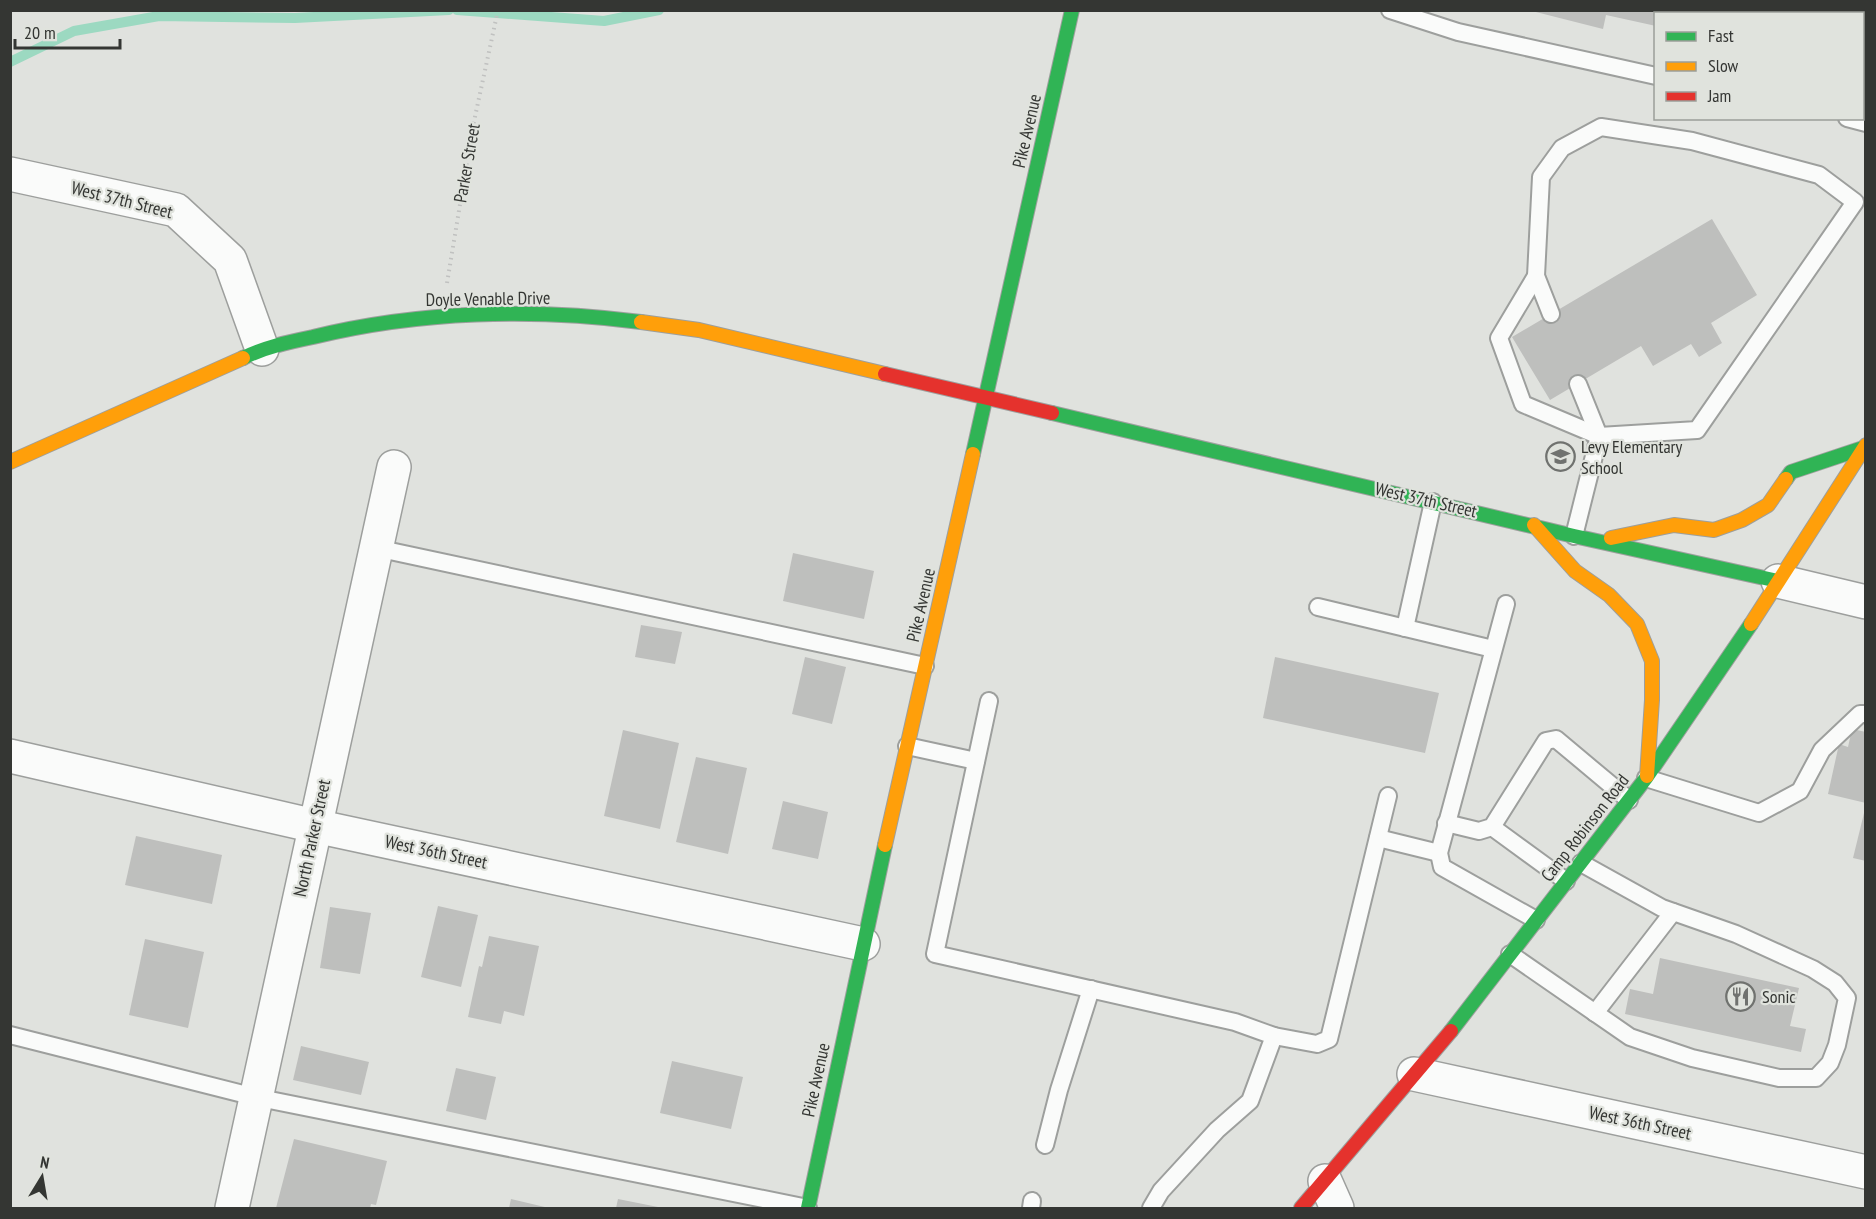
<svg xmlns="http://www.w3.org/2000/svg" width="1876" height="1219" viewBox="0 0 1876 1219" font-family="'PT Sans Narrow',sans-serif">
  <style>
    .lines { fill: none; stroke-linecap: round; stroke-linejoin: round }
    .stream { stroke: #9cd9c1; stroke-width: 10 }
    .building { fill: #bebfbd }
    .lane-casing { stroke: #9d9f9d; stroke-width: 20 }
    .street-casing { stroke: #9d9f9d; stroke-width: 36 }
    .fast-casing { stroke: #9d9f9d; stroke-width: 16 }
    .slow-casing { stroke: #9d9f9d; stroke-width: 16 }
    .jam-casing { stroke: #9d9f9d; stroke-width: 16 }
    .path { stroke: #c0c1c0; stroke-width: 4; stroke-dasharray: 1.5 4.5; stroke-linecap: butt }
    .lane { stroke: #fafbfa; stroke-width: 16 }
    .street { stroke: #fafbfa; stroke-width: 33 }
    .fast { stroke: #30b455; stroke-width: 14 }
    .slow { stroke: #ff9f0a; stroke-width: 14 }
    .jam { stroke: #e5322d; stroke-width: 14 }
    .labels { text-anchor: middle; stroke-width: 4.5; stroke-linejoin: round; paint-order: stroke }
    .street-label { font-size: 18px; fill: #343633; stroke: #e0e3dd }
    .poi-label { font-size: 18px; fill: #343633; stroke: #e0e3dd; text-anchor: start }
  </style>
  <rect width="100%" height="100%" fill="#e0e2de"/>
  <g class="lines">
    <!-- stream -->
    <g class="stream">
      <polyline points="457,10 604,21 659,10"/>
      <polyline points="10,62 74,31 159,16 295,18 449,10"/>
    </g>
  </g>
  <!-- building -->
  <g class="building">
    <polygon points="1528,10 1866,10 1866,73 1862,73 1862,14 1656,14 1656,26 1606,15 1603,29"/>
    <polygon points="1712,219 1757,295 1711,323 1722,343 1699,357 1691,344 1653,366 1641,346 1550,400 1512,337"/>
    <polygon points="793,553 874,571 864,619 783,601"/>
    <polygon points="641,625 682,632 675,664 635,657"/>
    <polygon points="805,657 846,667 832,724 792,714"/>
    <polygon points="1275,657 1439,693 1425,753 1263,718"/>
    <polygon points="1852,729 1866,732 1866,803 1828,794 1839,744 1848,747"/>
    <polygon points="623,730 679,743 660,829 604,816"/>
    <polygon points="696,757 747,768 728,854 676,842"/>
    <polygon points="783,801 828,812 818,859 772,849"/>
    <polygon points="1865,809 1866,809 1866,861 1853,858"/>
    <polygon points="136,836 222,855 212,904 125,885"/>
    <polygon points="438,906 478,915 461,987 421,977"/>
    <polygon points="330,907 371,913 360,974 320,968"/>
    <polygon points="489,936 539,946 524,1016 504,1011 501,1024 468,1017 479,966 482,967"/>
    <polygon points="145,939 204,952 188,1028 129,1015"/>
    <polygon points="1660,958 1799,988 1790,1026 1806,1029 1801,1052 1625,1014 1630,989 1653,994"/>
    <polygon points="301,1046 369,1062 361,1095 293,1080"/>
    <polygon points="672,1061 743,1077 731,1129 660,1113"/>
    <polygon points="456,1068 496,1077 486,1120 446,1111"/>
    <polygon points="294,1139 387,1161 376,1205 371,1204 370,1208 276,1208"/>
    <polygon points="511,1199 549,1208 509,1208"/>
    <polygon points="618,1199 658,1207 658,1208 616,1208"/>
  </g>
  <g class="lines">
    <defs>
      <g id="lane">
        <polyline points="1390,10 1458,32 1656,76"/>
        <polyline points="1847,118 1866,123"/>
        <polyline points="1536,276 1499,338 1523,404 1599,436"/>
        <polyline points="1551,314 1536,276 1541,177 1562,148 1601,127 1692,141 1819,175 1855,202 1697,430 1599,436 1574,536"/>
        <polyline points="1578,384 1599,436"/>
        <polyline points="376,548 925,666"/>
        <polyline points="1506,604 1439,853 1442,867 1536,920"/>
        <polyline points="1318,607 1493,649"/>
        <polyline points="1405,628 1433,502"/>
        <polyline points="989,701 935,954 1235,1022 1274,1036 1250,1101 1217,1130 1161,1191 1151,1208"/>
        <polyline points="907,746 976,761"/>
        <polyline points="1646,778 1759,813 1800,791 1822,750 1860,714 1866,714"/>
        <polyline points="1446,823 1479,831 1492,827 1546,741 1556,739 1629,800"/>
        <polyline points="1492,827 1566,881"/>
        <polyline points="1378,838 1439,853"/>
        <polyline points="1510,954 1630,1037 1692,1058 1779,1078 1816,1078 1830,1063 1837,1045 1847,998 1835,983 1813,969 1736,934 1662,908 1581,863"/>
        <polyline points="1595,1013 1673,912"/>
        <polyline points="10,1035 255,1097 808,1208"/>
        <polyline points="1274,1036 1317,1044 1329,1039 1388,796"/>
        <polyline points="1045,1145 1059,1090 1091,989"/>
        <polyline points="1031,1208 1032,1201"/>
      </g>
      <g id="street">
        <polyline points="10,174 176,210 230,260 262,349"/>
        <polyline points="1778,581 1866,602"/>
        <polyline points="10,756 315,826 863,944"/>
        <polyline points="1414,1074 1866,1172"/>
        <polyline points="1325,1181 1337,1208"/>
        <polyline points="232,1208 394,467"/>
      </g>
      <g id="fast">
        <path d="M 243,358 C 265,347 289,342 313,337 C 419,311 533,308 641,322"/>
        <polyline points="1052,413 1574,536 1778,581"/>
        <polyline points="973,454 1072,10"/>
        <polyline points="1786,479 1791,472 1863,448"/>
        <polyline points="1451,1031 1646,778 1751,624"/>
        <polyline points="808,1208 885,845"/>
      </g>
      <g id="slow">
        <polyline points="641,322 699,330 885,374"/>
        <polyline points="10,462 243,358"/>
        <polyline points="1534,525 1575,571 1609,595 1637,624 1652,661 1652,700 1647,776"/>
        <polyline points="1611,538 1674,525 1714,530 1742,520 1768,505 1786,479"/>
        <polyline points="1751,624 1866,445"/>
        <polyline points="885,845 973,454"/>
      </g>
      <g id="jam">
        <polyline points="885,374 1052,413"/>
        <polyline points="1301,1208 1451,1031"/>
      </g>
    </defs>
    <!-- lane casing -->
    <use href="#lane" class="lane-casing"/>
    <!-- street casing -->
    <use href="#street" class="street-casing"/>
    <!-- fast casing -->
    <use href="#fast" class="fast-casing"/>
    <!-- slow casing -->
    <use href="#slow" class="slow-casing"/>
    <!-- jam casing -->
    <use href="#jam" class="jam-casing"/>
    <!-- path -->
    <polyline class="path" points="447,283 473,126 498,10"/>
    <!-- lane -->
    <use href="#lane" class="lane"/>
    <!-- street -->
    <use href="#street" class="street"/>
    <!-- fast -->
    <use href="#fast" class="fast"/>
    <!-- slow -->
    <use href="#slow" class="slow"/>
    <!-- jam -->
    <use href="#jam" class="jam"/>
  </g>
  <!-- icons -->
  <defs>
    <symbol id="school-ring" viewBox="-11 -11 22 22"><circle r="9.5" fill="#e0e3dd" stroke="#70726f" stroke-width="1.5"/><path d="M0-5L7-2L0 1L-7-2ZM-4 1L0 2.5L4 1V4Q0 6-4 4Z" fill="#70726f"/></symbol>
    <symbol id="restaurant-ring" viewBox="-11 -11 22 22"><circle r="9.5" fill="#e0e3dd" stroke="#70726f" stroke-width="1.5"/><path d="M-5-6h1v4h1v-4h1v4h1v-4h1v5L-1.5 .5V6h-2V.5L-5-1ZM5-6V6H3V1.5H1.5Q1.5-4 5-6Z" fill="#70726f"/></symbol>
  </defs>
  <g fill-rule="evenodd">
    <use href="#school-ring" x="1544" y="440" width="33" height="33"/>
    <use href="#restaurant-ring" x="1724" y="980" width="33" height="33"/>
  </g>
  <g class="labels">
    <!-- street labels -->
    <g class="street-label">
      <text transform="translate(1027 131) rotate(-77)" y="6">Pike Avenue</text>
      <text transform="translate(467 163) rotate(-80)" y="6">Parker Street</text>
      <text transform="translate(122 200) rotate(14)" y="6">West 37th Street</text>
      <text transform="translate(488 299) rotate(-1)" y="6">Doyle Venable Drive</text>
      <text transform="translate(1426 500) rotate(13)" y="6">West 37th Street</text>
      <text transform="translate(921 605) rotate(-77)" y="6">Pike Avenue</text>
      <text transform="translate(1585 828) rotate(-52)" y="6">Camp Robinson Road</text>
      <text transform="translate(312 838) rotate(-78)" y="6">North Parker Street</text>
      <text transform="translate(436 852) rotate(12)" y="6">West 36th Street</text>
      <text transform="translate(816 1080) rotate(-78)" y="6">Pike Avenue</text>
      <text transform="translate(1640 1123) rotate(12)" y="6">West 36th Street</text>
    </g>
    <!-- poi labels -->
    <g class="poi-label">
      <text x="1581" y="453">Levy Elementary<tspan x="1581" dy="21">School</tspan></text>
      <text x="1762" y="1003">Sonic</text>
    </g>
  </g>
  <!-- border -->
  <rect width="1876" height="1219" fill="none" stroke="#343633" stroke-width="24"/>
  <!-- legend -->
  <rect x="1654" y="12" width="210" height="108" fill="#e0e3dd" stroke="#9b9e99" stroke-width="1.5"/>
  <rect x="1666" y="32" width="30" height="9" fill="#30b455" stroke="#9b9e99" stroke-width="1.5"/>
  <text x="1708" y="42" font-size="18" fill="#343633">Fast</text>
  <rect x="1666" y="62" width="30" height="9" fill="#ff9f0a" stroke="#9b9e99" stroke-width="1.5"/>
  <text x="1708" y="72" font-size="18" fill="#343633">Slow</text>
  <rect x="1666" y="92" width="30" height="9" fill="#e5322d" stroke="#9b9e99" stroke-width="1.5"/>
  <text x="1708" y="102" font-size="18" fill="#343633">Jam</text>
  <!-- north arrow -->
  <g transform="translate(42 1177) rotate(11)" stroke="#e0e3dd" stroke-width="4.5" paint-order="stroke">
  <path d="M0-4.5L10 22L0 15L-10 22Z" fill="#343633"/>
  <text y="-9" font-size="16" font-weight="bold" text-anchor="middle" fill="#343633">N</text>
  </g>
  <!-- scale -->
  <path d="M15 39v9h105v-9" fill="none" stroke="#343633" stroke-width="3"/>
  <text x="24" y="39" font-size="18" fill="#343633" stroke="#e0e3dd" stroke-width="4.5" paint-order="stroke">20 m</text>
</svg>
